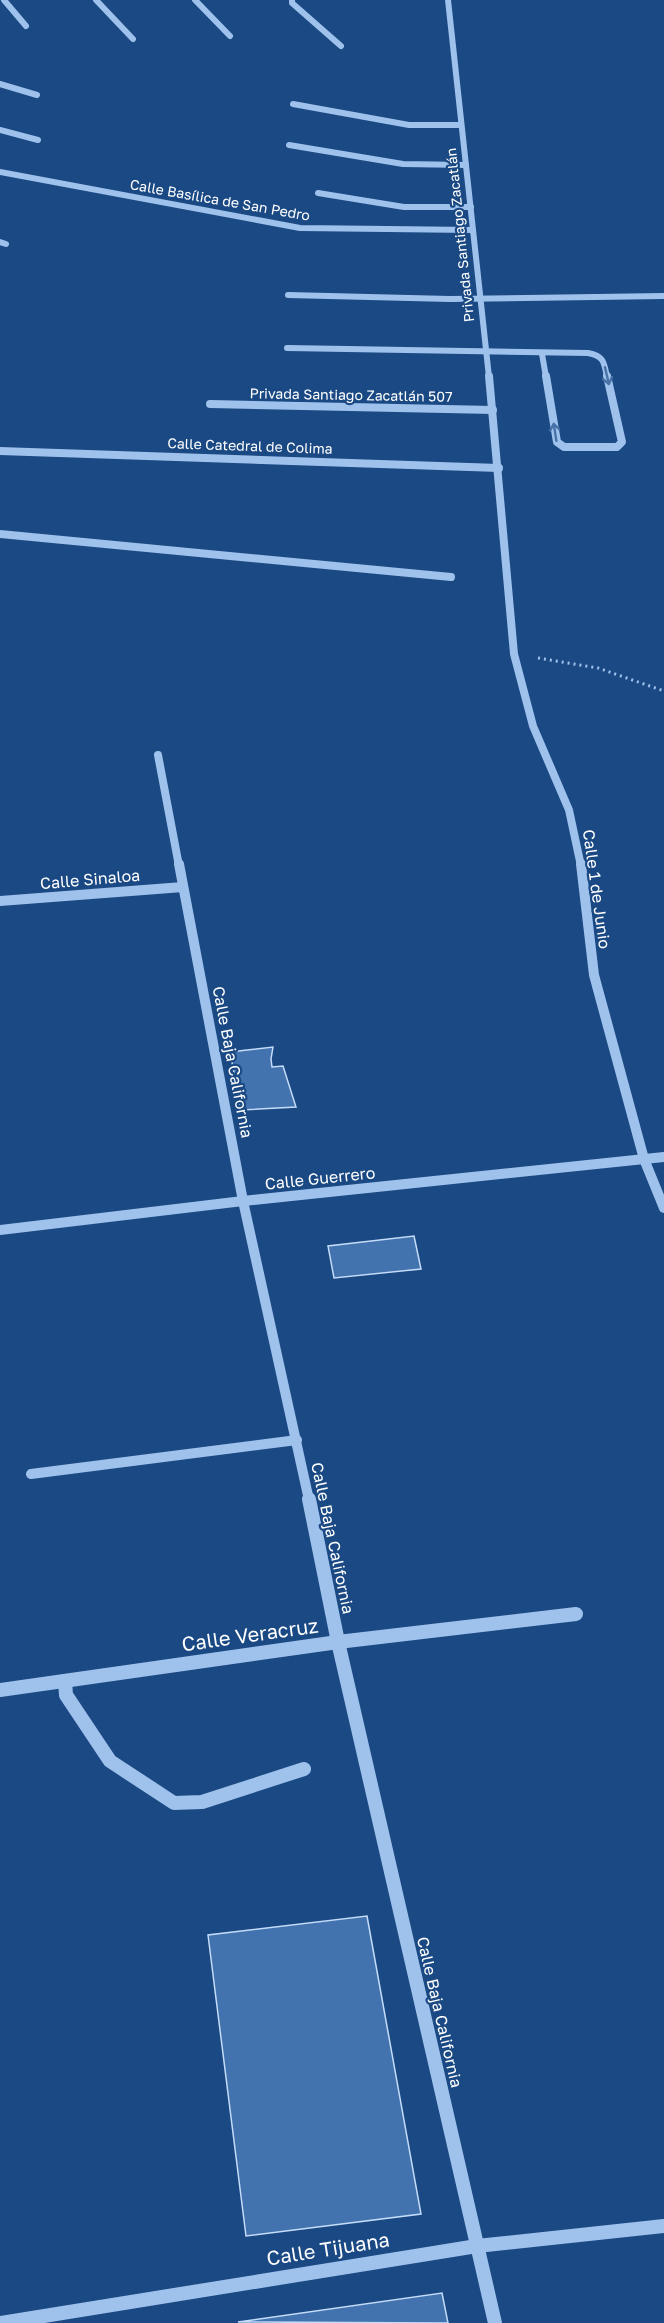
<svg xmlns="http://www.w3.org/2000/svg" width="664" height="2323" viewBox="0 0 664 2323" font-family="'Golos Text',sans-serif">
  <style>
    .building { fill: #4273ae; stroke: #c4dcf9; stroke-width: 1.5 }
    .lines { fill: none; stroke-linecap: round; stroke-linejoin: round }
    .path { stroke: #9fc2ec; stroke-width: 3; stroke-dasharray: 2 4; stroke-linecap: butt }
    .minor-far3 { stroke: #9fc2ec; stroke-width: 6 }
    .minor-far2 { stroke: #9fc2ec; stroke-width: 8 }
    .minor-far1 { stroke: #9fc2ec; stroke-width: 10 }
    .minor { stroke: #9fc2ec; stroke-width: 14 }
    .oneway { stroke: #4973a8 }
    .labels { text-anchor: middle; stroke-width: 4.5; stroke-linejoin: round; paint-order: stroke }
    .far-street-label { font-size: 14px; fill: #fff; stroke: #1a4984 }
    .street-label { font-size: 16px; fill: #fff; stroke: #1a4984 }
    .near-street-label { font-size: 20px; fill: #fff; stroke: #1a4984 }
  </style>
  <rect width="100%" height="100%" fill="#1a4984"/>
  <!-- building -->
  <g class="building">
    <polygon points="273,1047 271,1059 272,1067 283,1066 296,1107 241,1110 230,1052"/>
    <polygon points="414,1236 421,1269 334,1278 328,1246"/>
    <polygon points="367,1916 421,2214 246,2236 208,1935"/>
    <polygon points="442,2293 448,2323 238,2322"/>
  </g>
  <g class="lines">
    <!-- path -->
    <polyline class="path" points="538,658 598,668 664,691"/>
    <!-- minor-far3 -->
    <g class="minor-far3">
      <polyline points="4,0 26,26"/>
      <polyline points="96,0 133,39"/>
      <polyline points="195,0 230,36"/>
      <polyline points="292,0 292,3 341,46"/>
      <polyline points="448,0 489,377"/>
      <polyline points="0,84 37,95"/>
      <polyline points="293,104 409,125 461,125"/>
      <polyline points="0,130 38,140"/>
      <polyline points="289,145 403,164 466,165"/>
      <polyline points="0,172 300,228 473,230"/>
      <polyline points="318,193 404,207 471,207"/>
      <polyline points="0,242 6,244"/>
      <polyline points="288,295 450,299 664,296"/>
      <path d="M 287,348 L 588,353 C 604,356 604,362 607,377"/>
      <polyline points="542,354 546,377"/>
    </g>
    <!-- minor-far2 -->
    <g class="minor-far2">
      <polyline points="489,376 514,654 533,726 569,810 581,866"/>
      <polyline points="546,376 557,442 564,447 617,447 622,442 607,376"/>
      <polyline points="210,404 493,410"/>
      <polyline points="0,451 499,468"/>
      <polyline points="0,534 451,577"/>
      <polyline points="158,755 179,866"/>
    </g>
    <!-- minor-far1 -->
    <g class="minor-far1">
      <polyline points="179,864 243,1201 309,1500"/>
      <polyline points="581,864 594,975 644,1159 664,1208"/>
      <polyline points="0,901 183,887"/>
      <polyline points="0,1230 243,1201 664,1157"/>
      <polyline points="31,1474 297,1440"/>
    </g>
    <!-- minor -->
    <g class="minor">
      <polyline points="309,1499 338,1642 495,2323"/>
      <polyline points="65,1681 66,1695 110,1761 174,1803 202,1802 304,1769"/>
      <polyline points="0,1690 338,1642 576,1614"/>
      <polyline points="1,2323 477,2246 664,2226"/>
    </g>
  </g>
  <!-- one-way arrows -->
  <defs><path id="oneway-shaft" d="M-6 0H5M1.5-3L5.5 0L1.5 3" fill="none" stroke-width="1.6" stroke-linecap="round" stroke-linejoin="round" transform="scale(1.5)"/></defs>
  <g class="oneway">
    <use href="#oneway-shaft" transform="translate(607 376) rotate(77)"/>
    <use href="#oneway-shaft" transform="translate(555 432) rotate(-99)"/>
  </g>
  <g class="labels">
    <!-- far-street labels -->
    <g class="far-street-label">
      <text transform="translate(220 200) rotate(10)" y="5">Calle Basílica de San Pedro</text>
      <text transform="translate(460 235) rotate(-96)" y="5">Privada Santiago Zacatlán</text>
      <text transform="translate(351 395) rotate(1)" y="5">Privada Santiago Zacatlán 507</text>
      <text transform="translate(250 446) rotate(2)" y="5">Calle Catedral de Colima</text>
    </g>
    <!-- street labels -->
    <g class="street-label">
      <text transform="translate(90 879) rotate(-5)" y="6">Calle Sinaloa</text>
      <text transform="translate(597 889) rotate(82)" y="6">Calle 1 de Junio</text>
      <text transform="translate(233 1062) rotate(79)" y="6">Calle Baja California</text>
      <text transform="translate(320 1178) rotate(-6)" y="6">Calle Guerrero</text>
      <text transform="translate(333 1538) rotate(78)" y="6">Calle Baja California</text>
      <text transform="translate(440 2012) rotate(77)" y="6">Calle Baja California</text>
    </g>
    <!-- near-street labels -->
    <g class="near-street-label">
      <text transform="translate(250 1635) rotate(-8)" y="7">Calle Veracruz</text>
      <text transform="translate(328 2249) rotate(-9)" y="7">Calle Tijuana</text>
    </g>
  </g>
</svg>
